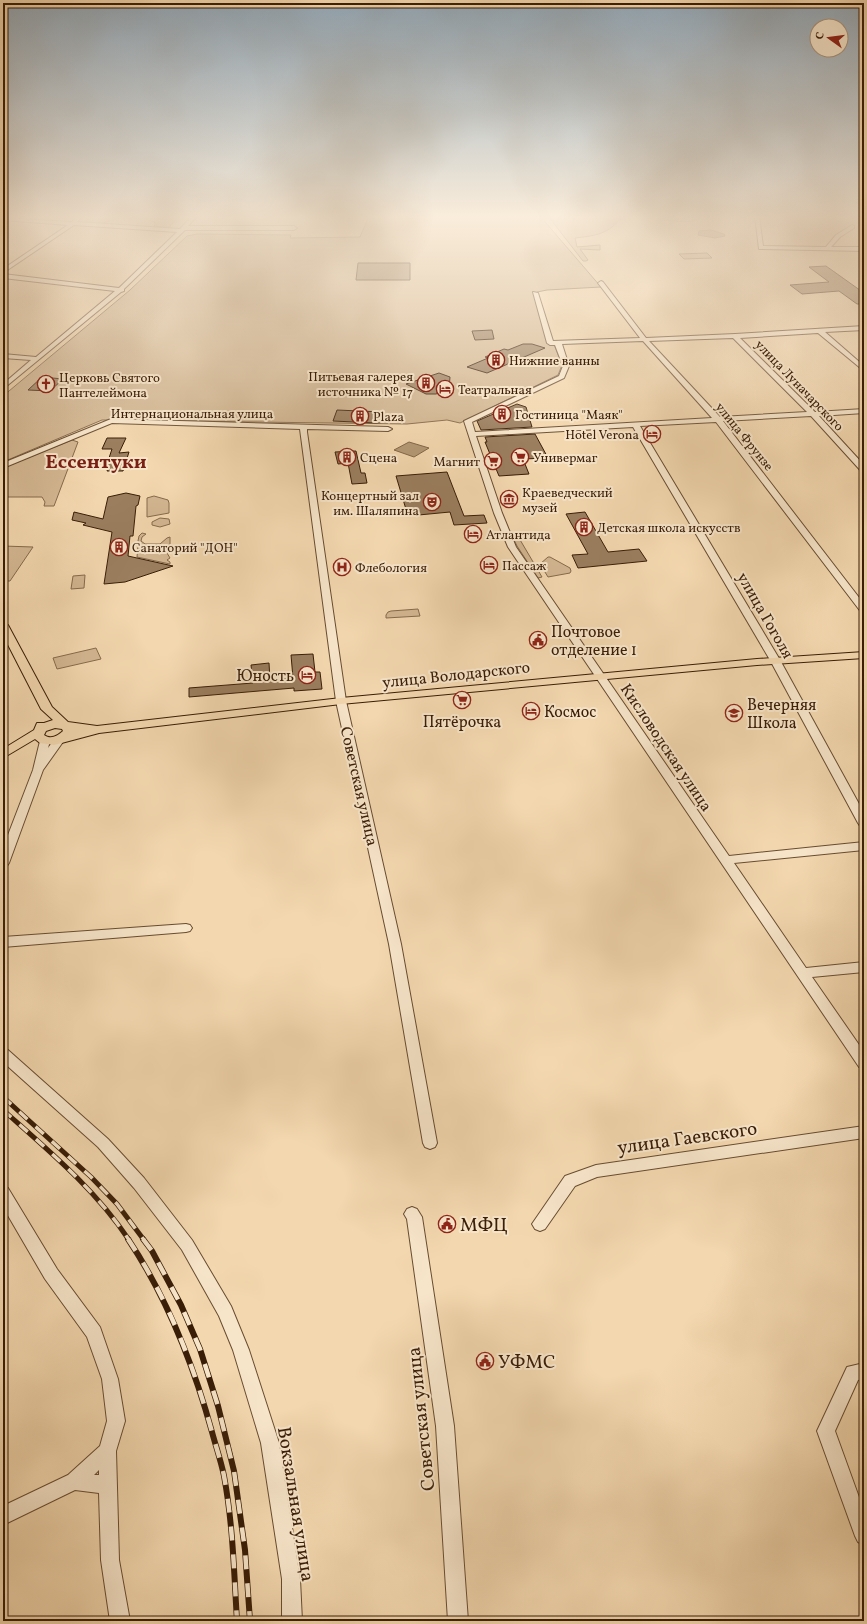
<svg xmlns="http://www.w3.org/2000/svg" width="867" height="1624" viewBox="0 0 867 1624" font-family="Vollkorn,serif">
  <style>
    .green { fill: #d3b792; stroke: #866a4c }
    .water { fill: #b49875; stroke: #836749 }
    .building { fill: #9a7e5e; stroke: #391d07 }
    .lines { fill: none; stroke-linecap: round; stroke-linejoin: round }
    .minor-casing { stroke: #684c31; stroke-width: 2 }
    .major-casing { stroke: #391d07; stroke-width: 2 }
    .minor { fill: #f7e5ca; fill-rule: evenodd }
    .major { fill: #f3d7ae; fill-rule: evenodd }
    .rail-far1-casing { stroke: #391d07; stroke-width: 5 }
    .rail-casing { stroke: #391d07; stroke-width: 6 }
    .rail-far1 { stroke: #f7e5ca; stroke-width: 3.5; stroke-dasharray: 11; stroke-linecap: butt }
    .rail { stroke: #f7e5ca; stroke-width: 4.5; stroke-dasharray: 14; stroke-linecap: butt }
    .labels { text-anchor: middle; stroke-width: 4; stroke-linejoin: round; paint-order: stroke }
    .far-poi-label { font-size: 13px; fill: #391d07; stroke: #f7e5ca; text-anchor: start }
    .far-street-label { font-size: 13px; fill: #391d07; stroke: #f7e5ca }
    .street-label { font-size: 16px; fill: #391d07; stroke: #f7e5ca }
    .poi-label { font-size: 16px; fill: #391d07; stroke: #f7e5ca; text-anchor: start }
    .near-street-label { font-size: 19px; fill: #391d07; stroke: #f7e5ca }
    .near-poi-label { font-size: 19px; fill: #391d07; stroke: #f7e5ca; text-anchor: start }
    .far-town-label { font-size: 20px; font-weight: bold; fill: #7a1f14; stroke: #f7e5ca }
  </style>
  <rect width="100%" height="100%" fill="#f3d7ae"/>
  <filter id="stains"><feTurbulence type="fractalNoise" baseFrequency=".005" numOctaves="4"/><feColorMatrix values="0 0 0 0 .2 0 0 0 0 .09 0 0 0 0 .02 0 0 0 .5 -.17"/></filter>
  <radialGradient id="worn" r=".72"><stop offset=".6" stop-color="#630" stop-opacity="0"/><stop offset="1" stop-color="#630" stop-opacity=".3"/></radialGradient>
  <!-- green -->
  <g class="green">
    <polygon points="90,216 102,216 101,217 118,218 103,223 86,222"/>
    <polygon points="170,216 180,216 169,227 153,227 155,225 155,222 149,220 150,218 168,219"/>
    <polygon points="369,216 540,216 601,287 547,290 537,292 548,329 562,365 558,375 460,423 447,420 407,424 102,420 3,462 3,396 130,290 187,236 197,234 291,235 290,238 360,237"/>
    <path d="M 548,216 L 650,216 L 651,218 L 642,216 L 619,220 C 607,235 592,236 575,238 L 577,247 L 600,245 L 600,250 L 580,249 L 588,260 L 586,261 L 583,261 Z"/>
    <path d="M 670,216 L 704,216 C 693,225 677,221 664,220 L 677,218 Z"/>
    <polygon points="707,253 712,258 684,259 679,254"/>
    <polygon points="72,440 78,442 54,506 44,506 45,502 42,497 3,497 3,468"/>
    <polygon points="154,496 168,500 169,503 169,513 147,517 147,498"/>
    <polygon points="160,518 169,519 170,524 160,527 152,525 152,522"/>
    <polygon points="142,533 146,534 142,537 141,541 145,544 160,544 167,538 170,537 170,544 166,547 170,549 167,553 170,558 167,560 170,562 170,564 137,557 138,545 140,545 138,541 139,536"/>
    <polygon points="516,533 542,577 538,578 517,546 511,534"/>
    <polygon points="3,546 33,547 10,581 3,581"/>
    <polygon points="548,557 550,557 570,568 571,571 570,573 548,577 540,564"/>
    <polygon points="85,575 84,588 71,589 73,576"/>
    <polygon points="418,609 420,616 386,618 386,615 388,612 391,611"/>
    <polygon points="96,648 101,659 57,669 53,658"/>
  </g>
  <!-- water -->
  <g class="water">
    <polygon points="711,230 724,234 725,236 715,238 698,235 699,231"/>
    <polygon points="409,442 429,448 414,457 394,450"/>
  </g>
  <!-- building -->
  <g class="building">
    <polygon points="358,263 410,263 410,280 356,280"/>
    <polygon points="826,266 864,293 864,304 857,304 839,291 802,294 790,285 829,282 809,267"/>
    <polygon points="492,330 494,339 475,340 472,331"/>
    <polygon points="523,344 532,344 545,348 487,373 467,367 488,358 485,357 504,349 508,350"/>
    <polygon points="439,373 450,377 449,389 436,394 426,394 406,384"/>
    <polygon points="42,377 63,379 50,391 28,390"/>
    <polygon points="517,404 526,407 532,427 481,430 477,421"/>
    <polygon points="337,410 382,412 384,414 388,422 376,423 333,421"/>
    <polygon points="535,434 548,458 523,459 529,474 499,476 485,442 487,442 485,437"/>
    <polygon points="107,438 126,438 119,453 129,452 123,471 107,471 108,468 106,467 112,449 102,449"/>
    <polygon points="356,451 361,473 365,473 367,483 352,484 348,463 338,464 335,452"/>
    <polygon points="447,472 464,516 484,515 487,523 454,525 450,512 408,516 396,476"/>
    <polygon points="126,493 140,496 138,505 136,506 133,536 130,536 128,556 173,566 125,582 104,584 112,532 83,525 86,523 72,520 74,512 103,519 108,497"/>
    <polygon points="585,512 608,552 639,549 647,561 578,568 572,555 588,554 566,514"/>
    <polygon points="313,654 315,672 320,672 322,689 294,691 294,688 189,697 189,688 253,683 251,665 269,663 270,680 293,678 291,655"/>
  </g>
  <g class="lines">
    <defs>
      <g id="minor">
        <polygon points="77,216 82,216 77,222 180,229 192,216 197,216 188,226 294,226 297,228 294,230 185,230 124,289 124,291 121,292 3,389 3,384 31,360 3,358 3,354 36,357 115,291 3,278 3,274 119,288 177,232 74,225 3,273 3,269 68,225 3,220 3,218 72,222"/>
        <polygon points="755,216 759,216 763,246 826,247 836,235 852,225 854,226 854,228 840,237 831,247 864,247 864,251 759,249"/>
        <path d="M 601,281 L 603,282 L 646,338 L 735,334 L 864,326 L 864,330 L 825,332 L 864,366 L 864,371 L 818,333 L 740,338 L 815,412 L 864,409 L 864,413 L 819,416 L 864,465 L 864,471 L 861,471 L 811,416 L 723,421 L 864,604 L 864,613 L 861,612 L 716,422 L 640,426 L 780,660 L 864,813 L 864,827 L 860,826 L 858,823 L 770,660 L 633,427 L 476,436 L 502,513 L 516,547 L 729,856 L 864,842 L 864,850 L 734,863 L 806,968 L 864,962 L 864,972 L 812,977 L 864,1052 L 864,1068 L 859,1067 L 508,547 L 494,513 L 464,421 L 559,376 L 563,366 L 555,345 L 550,345 L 547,343 L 533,292 L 538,293 L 553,341 L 640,338 L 598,283 ZM 733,338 L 807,412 L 720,417 L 649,341 ZM 643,341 L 712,418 L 475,432 L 472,422 L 564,378 L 569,366 L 562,344 Z"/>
        <polygon points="111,419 388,427 392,429 388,431 307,429 307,432 346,701 401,944 437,1143 435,1147 430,1149 425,1147 423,1143 389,944 336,701 300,429 112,423 3,468 3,463"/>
        <polygon points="60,736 65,739 43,770 9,863 7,866 3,867 3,848 33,770 40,741 41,739 49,739 50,741 48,748 56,737"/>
        <polygon points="186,924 190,925 192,928 190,931 186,932 3,947 3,937"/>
        <polygon points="3,1049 8,1050 108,1139 144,1178 192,1240 231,1306 249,1350 279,1443 300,1579 302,1621 282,1621 282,1579 261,1443 233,1350 219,1316 182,1250 134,1188 98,1147 3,1062"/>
        <polygon points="864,1126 864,1138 597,1177 575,1186 545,1229 540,1231 535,1229 532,1224 565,1176 596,1165"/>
        <path d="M 3,1186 L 8,1188 L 57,1269 L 100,1327 L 118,1379 L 125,1421 L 116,1451 L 119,1560 L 130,1621 L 110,1621 L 101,1560 L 99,1493 L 75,1490 L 3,1525 L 3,1506 L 68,1475 L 100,1446 L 107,1421 L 102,1379 L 87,1337 L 45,1279 L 3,1207 ZM 99,1470 L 99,1475 L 94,1475 Z"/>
        <polygon points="412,1207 417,1209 422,1217 454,1426 468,1621 448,1621 436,1426 407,1219 404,1214 407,1209"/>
        <polygon points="864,1363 864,1379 858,1380 835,1431 864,1511 864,1545 858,1542 855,1536 817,1431 847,1367"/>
      </g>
      <path id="major" d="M 3,622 L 8,625 L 52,707 L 68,722 L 97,726 L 341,698 L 757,659 L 864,652 L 864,658 L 757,665 L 341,704 L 99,733 L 54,745 L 40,743 L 35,739 L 3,758 L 3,749 L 34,730 L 37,723 L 44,723 L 53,720 L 41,709 L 3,635 ZM 55,728 L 62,729 L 63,731 C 57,736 51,740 44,735 L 46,731 Z"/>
    </defs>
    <!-- minor casing -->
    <use href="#minor" class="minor-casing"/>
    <!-- major casing -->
    <use href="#major" class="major-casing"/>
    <!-- minor -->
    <use href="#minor" class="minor"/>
    <!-- major -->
    <use href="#major" class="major"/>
    <defs>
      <g id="rail-far1">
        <polyline points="3,1097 91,1177 117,1204 144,1240"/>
        <path d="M 3,1110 C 48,1150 95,1189 129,1240"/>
      </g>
      <g id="rail">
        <path d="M 128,1239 C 168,1299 193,1363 212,1432 C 216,1447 221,1461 224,1476 C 233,1524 234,1573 237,1621"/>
        <polyline points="143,1239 152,1251 181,1305 200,1349 218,1406 234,1471 245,1550 250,1621"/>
      </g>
    </defs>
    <!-- rail-far1 casing -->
    <use href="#rail-far1" class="rail-far1-casing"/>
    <!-- rail casing -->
    <use href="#rail" class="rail-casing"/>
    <!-- rail-far1 -->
    <use href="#rail-far1" class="rail-far1"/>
    <!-- rail -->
    <use href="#rail" class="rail"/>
  </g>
  <!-- sky -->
  <linearGradient id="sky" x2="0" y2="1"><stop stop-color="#93a9ba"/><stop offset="0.49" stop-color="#faeddb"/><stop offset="1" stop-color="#faeddb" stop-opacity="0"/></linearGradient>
  <rect width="867" height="443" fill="url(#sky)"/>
  <!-- icons -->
  <defs>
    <symbol id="building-ring" viewBox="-11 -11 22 22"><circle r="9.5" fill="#f7e5ca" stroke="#8f2418" stroke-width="1.5"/><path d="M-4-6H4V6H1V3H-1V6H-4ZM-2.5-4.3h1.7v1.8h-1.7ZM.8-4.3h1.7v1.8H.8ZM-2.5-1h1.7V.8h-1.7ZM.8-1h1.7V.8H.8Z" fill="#8f2418"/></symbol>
    <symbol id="church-ring" viewBox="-11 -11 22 22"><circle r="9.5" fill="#f7e5ca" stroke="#8f2418" stroke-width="1.5"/><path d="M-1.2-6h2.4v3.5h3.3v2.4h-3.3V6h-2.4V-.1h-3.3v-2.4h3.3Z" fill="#8f2418"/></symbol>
    <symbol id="hotel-ring" viewBox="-11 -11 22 22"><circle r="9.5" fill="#f7e5ca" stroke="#8f2418" stroke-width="1.5"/><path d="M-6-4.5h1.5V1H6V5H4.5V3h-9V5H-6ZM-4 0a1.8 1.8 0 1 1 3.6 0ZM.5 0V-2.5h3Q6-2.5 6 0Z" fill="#8f2418"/></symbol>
    <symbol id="supermarket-ring" viewBox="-11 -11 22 22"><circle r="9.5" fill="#f7e5ca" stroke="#8f2418" stroke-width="1.5"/><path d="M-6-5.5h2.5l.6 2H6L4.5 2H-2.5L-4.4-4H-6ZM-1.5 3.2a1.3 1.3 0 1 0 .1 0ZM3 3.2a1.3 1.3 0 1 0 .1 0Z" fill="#8f2418"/></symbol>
    <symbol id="museum-ring" viewBox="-11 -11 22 22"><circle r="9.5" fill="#f7e5ca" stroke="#8f2418" stroke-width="1.5"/><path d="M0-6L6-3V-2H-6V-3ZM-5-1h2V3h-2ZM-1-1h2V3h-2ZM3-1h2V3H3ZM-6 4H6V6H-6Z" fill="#8f2418"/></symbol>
    <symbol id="theatre-ring" viewBox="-11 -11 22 22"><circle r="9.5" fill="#f7e5ca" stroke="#8f2418" stroke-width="1.5"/><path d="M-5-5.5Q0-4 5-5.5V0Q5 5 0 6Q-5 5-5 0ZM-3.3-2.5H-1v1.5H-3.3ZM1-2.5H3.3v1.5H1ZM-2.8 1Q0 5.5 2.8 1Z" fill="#8f2418"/></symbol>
    <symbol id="hospital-ring" viewBox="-11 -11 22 22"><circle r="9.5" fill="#f7e5ca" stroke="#8f2418" stroke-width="1.5"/><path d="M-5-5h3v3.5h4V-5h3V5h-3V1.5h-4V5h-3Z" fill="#8f2418"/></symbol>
    <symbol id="civic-ring" viewBox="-11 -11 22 22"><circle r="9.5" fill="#f7e5ca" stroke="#8f2418" stroke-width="1.5"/><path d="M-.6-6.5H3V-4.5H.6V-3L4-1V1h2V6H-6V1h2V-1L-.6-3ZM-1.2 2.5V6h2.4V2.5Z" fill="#8f2418"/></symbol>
    <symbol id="school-ring" viewBox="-11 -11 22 22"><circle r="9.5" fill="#f7e5ca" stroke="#8f2418" stroke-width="1.5"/><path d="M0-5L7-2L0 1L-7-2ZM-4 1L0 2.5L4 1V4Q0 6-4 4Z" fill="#8f2418"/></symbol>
  </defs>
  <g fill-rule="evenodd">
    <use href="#building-ring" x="486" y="350" width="20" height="20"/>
    <use href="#building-ring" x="416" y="373" width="20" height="20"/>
    <use href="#church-ring" x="36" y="374" width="20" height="20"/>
    <use href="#hotel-ring" x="435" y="379" width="20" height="20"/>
    <use href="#building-ring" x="492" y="404" width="20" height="20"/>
    <use href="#building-ring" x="350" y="406" width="20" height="20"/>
    <use href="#hotel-ring" x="642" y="424" width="20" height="20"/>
    <use href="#building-ring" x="337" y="447" width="20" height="20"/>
    <use href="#supermarket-ring" x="510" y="447" width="20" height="20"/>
    <use href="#supermarket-ring" x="483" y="451" width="20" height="20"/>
    <use href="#museum-ring" x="499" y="489" width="20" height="20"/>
    <use href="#theatre-ring" x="422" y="492" width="20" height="20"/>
    <use href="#building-ring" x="574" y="517" width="20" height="20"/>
    <use href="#hotel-ring" x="463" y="524" width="20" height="20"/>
    <use href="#building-ring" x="109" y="537" width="20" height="20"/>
    <use href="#hotel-ring" x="479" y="555" width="20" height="20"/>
    <use href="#hospital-ring" x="332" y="557" width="20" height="20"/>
    <use href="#civic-ring" x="528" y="630" width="20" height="20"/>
    <use href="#hotel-ring" x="297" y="665" width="20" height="20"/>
    <use href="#supermarket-ring" x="452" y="690" width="20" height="20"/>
    <use href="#hotel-ring" x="521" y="701" width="20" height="20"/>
    <use href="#school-ring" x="724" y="703" width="20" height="20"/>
    <use href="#civic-ring" x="437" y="1214" width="20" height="20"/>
    <use href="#civic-ring" x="475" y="1351" width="20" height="20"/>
  </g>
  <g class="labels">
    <!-- far-poi labels -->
    <g class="far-poi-label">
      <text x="509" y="365">Нижние ванны</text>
      <text x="413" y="381" text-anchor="end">Питьевая галерея<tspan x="413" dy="15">источника № 17</tspan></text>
      <text x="59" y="382">Церковь Святого<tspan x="59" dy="15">Пантелеймона</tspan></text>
      <text x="458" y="394">Театральная</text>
      <text x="515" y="419">Гостиница "Маяк"</text>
      <text x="373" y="421">Plaza</text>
      <text x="639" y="439" text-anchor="end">Hotel Verona</text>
      <text x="360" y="462">Сцена</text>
      <text x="533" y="462">Универмаг</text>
      <text x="480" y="466" text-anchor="end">Магнит</text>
      <text x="522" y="497">Краеведческий<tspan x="522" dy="15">музей</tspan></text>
      <text x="419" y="500" text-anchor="end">Концертный зал<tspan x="419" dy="15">им. Шаляпина</tspan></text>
      <text x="597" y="532">Детская школа искусств</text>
      <text x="486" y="539">Атлантида</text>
      <text x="132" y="552">Санаторий "ДОН"</text>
      <text x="502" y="570">Пассаж</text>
      <text x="355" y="572">Флебология</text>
    </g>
    <!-- far-street labels -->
    <g class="far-street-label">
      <text transform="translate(800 385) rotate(46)" y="5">улица Луначарского</text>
      <text x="192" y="418">Интернациональная улица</text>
      <text transform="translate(745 436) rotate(51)" y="5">улица Фрунзе</text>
    </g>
    <!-- street labels -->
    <g class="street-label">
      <text transform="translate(766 615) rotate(60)" y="6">улица Гоголя</text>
      <text transform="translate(456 674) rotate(-6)" y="6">улица Володарского</text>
      <text transform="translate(667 747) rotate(56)" y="6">Кисловодская улица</text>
      <text transform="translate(360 786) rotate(77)" y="6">Советская улица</text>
    </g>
    <!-- poi labels -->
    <g class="poi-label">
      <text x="551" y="637">Почтовое<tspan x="551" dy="18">отделение 1</tspan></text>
      <text x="294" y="681" text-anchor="end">Юность</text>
      <text x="747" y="710">Вечерняя<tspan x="747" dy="18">Школа</tspan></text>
      <text x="544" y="717">Космос</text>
      <text x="462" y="727" text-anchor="middle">Пятёрочка</text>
    </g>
    <!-- near-street labels -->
    <g class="near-street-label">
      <text transform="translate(687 1137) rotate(-8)" y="7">улица Гаевского</text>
      <text transform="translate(420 1419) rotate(-96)" y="7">Советская улица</text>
      <text transform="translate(297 1504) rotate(81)" y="7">Вокзальная улица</text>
    </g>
    <!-- near-poi labels -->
    <g class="near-poi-label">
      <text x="460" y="1231">МФЦ</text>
      <text x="498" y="1368">УФМС</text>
    </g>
    <!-- far-town labels -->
    <g class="far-town-label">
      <text x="96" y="468">Ессентуки</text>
    </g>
  </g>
  <!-- margin -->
  <rect width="867" height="1624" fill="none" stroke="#f3d7ae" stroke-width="16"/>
  <rect x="4" y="4" width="859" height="1616" fill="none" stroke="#391d07" stroke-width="2"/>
  <rect x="8" y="8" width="851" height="1608" fill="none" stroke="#391d07"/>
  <!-- north arrow -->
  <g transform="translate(829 38) rotate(284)"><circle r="19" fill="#f7e5ca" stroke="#ab957c"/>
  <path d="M0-3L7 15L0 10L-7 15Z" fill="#8f2418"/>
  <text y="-6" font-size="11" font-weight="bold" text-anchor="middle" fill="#391d07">С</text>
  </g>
  <rect width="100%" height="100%" filter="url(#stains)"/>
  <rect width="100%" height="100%" fill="url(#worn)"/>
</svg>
